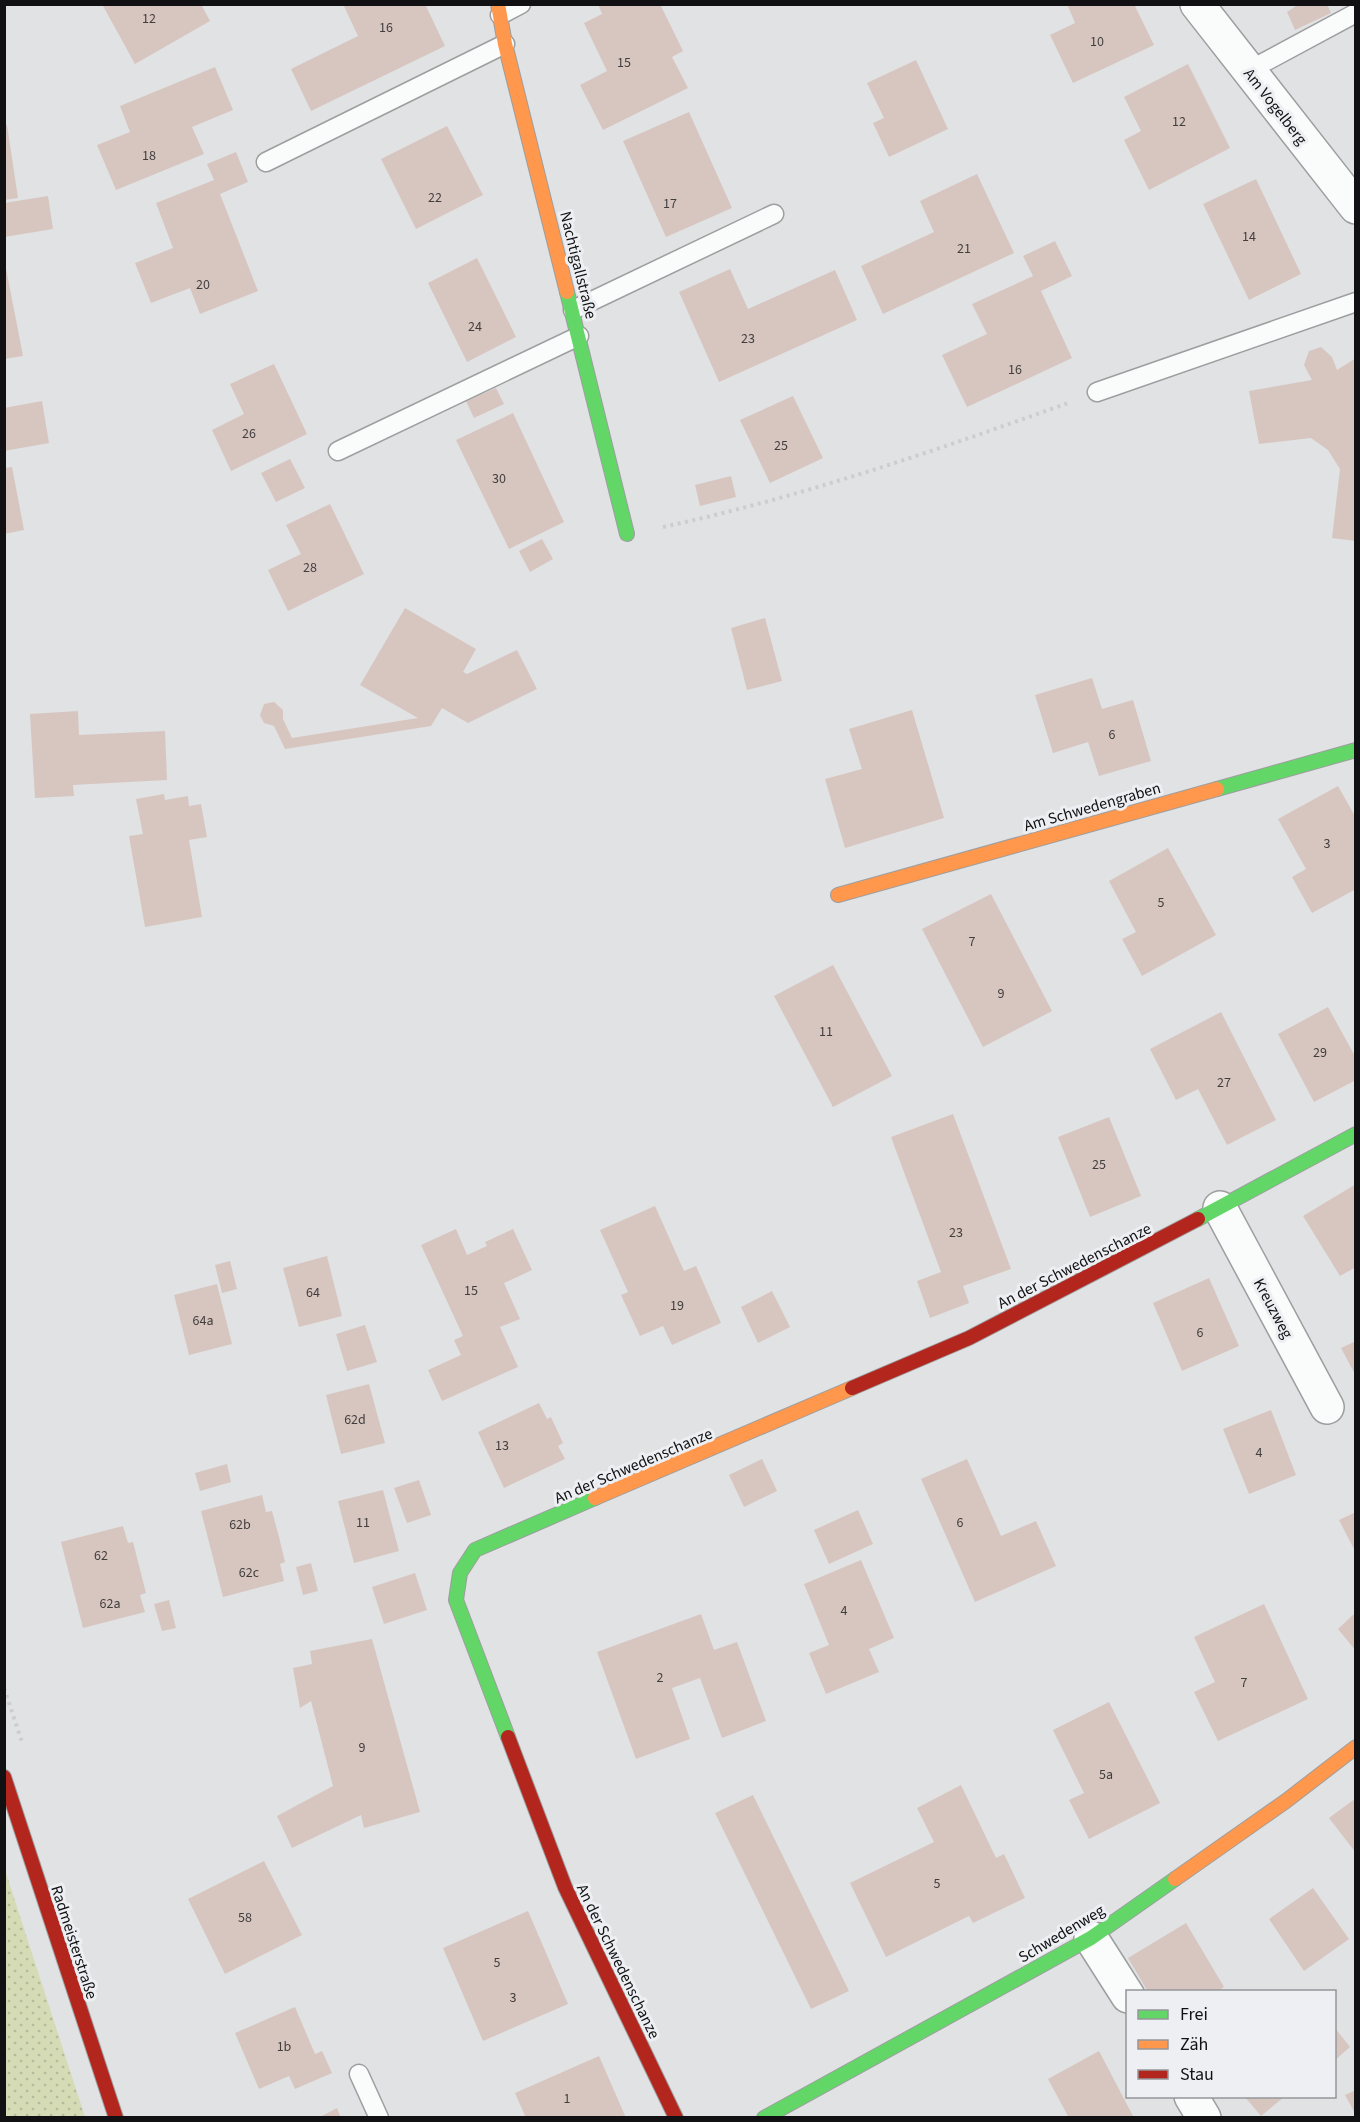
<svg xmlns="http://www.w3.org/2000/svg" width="1360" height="2122" viewBox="0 0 1360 2122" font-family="'Source Sans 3',sans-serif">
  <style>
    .green { fill: url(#green-dots) }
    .building { fill: #d7c6c0 }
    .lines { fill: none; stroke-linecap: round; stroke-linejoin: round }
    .lane-casing { stroke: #9d9e9f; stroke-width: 21 }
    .street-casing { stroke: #9d9e9f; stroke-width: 36 }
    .fast-casing { stroke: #9d9e9f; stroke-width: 16 }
    .slow-casing { stroke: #9d9e9f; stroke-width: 16 }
    .jam-casing { stroke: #9d9e9f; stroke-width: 16 }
    .path { stroke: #cdcdce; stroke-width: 4; stroke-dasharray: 3 4.5; stroke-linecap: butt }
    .lane { stroke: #fafbfb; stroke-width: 18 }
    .street { stroke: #fafbfb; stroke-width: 33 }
    .fast { stroke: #63d668; stroke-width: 14 }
    .slow { stroke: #ff974d; stroke-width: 14 }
    .jam { stroke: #b3261e; stroke-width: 14 }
    .labels { text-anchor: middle; stroke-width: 6; stroke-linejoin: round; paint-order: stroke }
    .number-label { font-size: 14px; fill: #423e3e }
    .street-label { font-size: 16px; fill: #111113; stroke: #edeff3 }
  </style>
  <defs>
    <pattern id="green-dots" width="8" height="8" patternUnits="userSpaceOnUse" patternTransform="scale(1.5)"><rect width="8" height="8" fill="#d5dbb5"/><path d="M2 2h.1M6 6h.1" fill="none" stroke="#b6bb9b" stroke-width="1.8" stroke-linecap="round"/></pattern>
  </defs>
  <rect width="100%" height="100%" fill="#e1e2e4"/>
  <!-- green -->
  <polygon class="green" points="5,1870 85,2117 5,2117"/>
  <!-- building -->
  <g class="building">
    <polygon points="102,4 201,4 210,21 135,64"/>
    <polygon points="343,4 425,4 445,46 311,111 291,69 358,36"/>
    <polygon points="598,4 660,4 683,51 672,57 688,88 603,130 580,85 607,71 584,23 602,14"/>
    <polygon points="1067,4 1134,4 1154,45 1073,83 1050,35 1075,23"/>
    <polygon points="1299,4 1327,4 1331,13 1295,30 1287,12"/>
    <polygon points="916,60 948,129 889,157 873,123 884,118 867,83"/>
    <polygon points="1188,64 1230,148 1149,190 1124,140 1141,131 1124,97"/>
    <polygon points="215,67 233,110 192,127 204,154 116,190 97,145 130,132 120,106"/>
    <polygon points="689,112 732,208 666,237 623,141"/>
    <polygon points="4,125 7,125 18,198 4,200"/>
    <polygon points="447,126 483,195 416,229 381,159"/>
    <polygon points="236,152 248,182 220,194 258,291 200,314 190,288 151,303 135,263 173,248 156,203 214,180 207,164"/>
    <polygon points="977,174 1014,253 883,314 861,266 934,232 920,201"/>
    <polygon points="1256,179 1301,274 1249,300 1203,204"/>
    <polygon points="48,196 53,229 4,237 4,203"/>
    <polygon points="1055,241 1072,276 1041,291 1072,358 967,407 942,355 987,334 972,304 1033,276 1023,256"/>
    <polygon points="4,258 23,356 4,359"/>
    <polygon points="477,258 516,337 467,362 428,283"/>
    <polygon points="730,269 748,309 835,270 857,320 719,382 679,292"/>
    <polygon points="1321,347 1332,357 1337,370 1356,358 1356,541 1332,538 1340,469 1328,450 1311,438 1259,444 1249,391 1312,380 1304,365 1309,351"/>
    <polygon points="274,364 307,434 231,471 212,430 244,414 230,384"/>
    <polygon points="496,388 504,404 474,418 466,401"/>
    <polygon points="793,396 823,458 770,483 740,420"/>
    <polygon points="42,401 49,443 4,451 4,408"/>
    <polygon points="513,413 564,522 509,549 456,440"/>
    <polygon points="290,459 305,488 276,502 261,473"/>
    <polygon points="12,467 24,530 4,534 4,468"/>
    <polygon points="731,476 736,497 700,506 695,485"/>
    <polygon points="330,504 364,574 288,611 268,570 301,554 286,525"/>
    <polygon points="542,539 553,559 530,572 519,551"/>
    <polygon points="405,608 476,649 463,672 467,674 517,650 537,689 468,723 442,708 431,726 285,749 274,726 264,723 260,715 264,704 274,702 283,710 283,719 292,738 418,718 360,685"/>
    <polygon points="765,618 782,681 747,690 731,628"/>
    <polygon points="1092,678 1102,709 1133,700 1151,761 1099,776 1088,742 1053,753 1035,695"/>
    <polygon points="912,710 944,818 845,848 825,779 862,769 849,729"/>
    <polygon points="78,711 79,735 165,731 167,780 73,785 74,796 35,798 30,714"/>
    <polygon points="1338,786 1356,818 1356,889 1312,913 1292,877 1306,869 1278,819"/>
    <polygon points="164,794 165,800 188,796 189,806 201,804 207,837 189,840 202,917 145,927 129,836 143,834 136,799"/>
    <polygon points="1168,848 1216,935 1142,976 1122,939 1136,932 1109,881"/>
    <polygon points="991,894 1052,1011 983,1047 922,929"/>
    <polygon points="833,965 892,1076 833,1107 774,996"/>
    <polygon points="1328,1007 1356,1058 1356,1080 1314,1102 1278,1034"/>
    <polygon points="1221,1012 1276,1120 1227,1145 1198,1089 1176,1100 1150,1049"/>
    <polygon points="953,1114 1011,1269 963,1286 969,1303 930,1318 917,1281 941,1272 891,1137"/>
    <polygon points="1109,1117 1141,1196 1090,1217 1058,1137"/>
    <polygon points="1356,1184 1356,1267 1340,1276 1303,1216"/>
    <polygon points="655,1206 684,1271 696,1266 721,1323 672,1345 663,1326 640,1336 621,1295 628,1292 600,1230"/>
    <polygon points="456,1229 467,1255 487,1246 485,1242 513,1229 532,1270 504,1283 520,1319 500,1327 518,1367 442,1401 428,1370 461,1355 454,1340 463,1336 421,1245"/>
    <polygon points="327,1256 342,1316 299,1327 283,1268"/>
    <polygon points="230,1261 237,1289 222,1293 215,1265"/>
    <polygon points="1209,1278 1239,1346 1182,1371 1153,1303"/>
    <polygon points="217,1284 232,1344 189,1355 174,1295"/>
    <polygon points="772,1291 790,1327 758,1343 741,1307"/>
    <polygon points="365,1325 377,1362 347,1371 336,1334"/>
    <polygon points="1356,1341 1356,1376 1341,1348"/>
    <polygon points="369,1384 385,1443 341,1454 326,1395"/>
    <polygon points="539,1403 547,1419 551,1417 563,1443 558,1446 565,1459 504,1488 478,1432"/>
    <polygon points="1271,1410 1296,1475 1249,1494 1223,1429"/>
    <polygon points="762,1459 777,1491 744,1507 729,1475"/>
    <polygon points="967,1459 1001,1536 1036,1521 1056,1566 975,1602 921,1479"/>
    <polygon points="227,1464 231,1482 200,1491 195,1473"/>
    <polygon points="419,1480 431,1515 407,1523 394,1488"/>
    <polygon points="383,1490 399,1551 354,1563 338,1501"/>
    <polygon points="262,1495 266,1512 272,1511 279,1537 285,1562 280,1564 284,1581 223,1597 201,1511"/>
    <polygon points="858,1510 873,1544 829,1564 814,1530"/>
    <polygon points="1356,1512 1356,1553 1339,1520"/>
    <polygon points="123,1526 128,1543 133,1542 146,1593 140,1595 145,1612 83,1628 61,1542"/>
    <polygon points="861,1560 894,1638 869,1649 879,1672 826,1694 809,1653 829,1645 804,1584"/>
    <polygon points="311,1563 318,1591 303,1595 296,1567"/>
    <polygon points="415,1573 427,1610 384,1624 372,1587"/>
    <polygon points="169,1600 176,1628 162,1631 154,1604"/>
    <polygon points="1264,1604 1308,1699 1218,1741 1194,1692 1215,1682 1194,1637"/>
    <polygon points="1356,1612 1356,1651 1338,1629"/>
    <polygon points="701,1614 714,1650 737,1642 766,1721 722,1738 700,1678 672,1688 690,1739 636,1759 597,1652"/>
    <polygon points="372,1639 420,1812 364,1828 361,1815 292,1848 277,1816 333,1786 311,1701 300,1708 293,1668 312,1664 310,1651"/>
    <polygon points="1109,1702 1160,1803 1089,1839 1069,1800 1084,1793 1053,1730"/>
    <polygon points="961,1785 996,1858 1004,1854 1025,1898 973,1923 969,1916 886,1957 850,1883 934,1842 917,1808"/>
    <polygon points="753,1795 849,1991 811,2009 715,1813"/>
    <polygon points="1356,1798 1356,1853 1329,1818"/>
    <polygon points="264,1861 302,1935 225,1974 188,1899"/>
    <polygon points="1313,1888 1349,1939 1304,1971 1269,1919"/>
    <polygon points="528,1911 568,2004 483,2041 443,1948"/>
    <polygon points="1186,1923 1224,1987 1216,1992 1148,1992 1128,1958"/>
    <polygon points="295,2007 315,2054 322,2051 332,2073 295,2089 289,2076 259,2089 235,2033"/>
    <polygon points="1335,2028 1350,2047 1335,2060"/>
    <polygon points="1099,2051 1134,2118 1069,2118 1048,2079"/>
    <polygon points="599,2056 626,2118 526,2118 515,2093"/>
    <polygon points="1356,2090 1356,2115 1345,2095"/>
    <polygon points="1245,2097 1284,2097 1261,2116"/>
    <polygon points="337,2108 341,2118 318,2118"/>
  </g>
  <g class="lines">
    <defs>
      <g id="lane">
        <polyline points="500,15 521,4"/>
        <polyline points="1248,71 1356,13"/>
        <polyline points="266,162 505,44"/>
        <polyline points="573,310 774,214"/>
        <polyline points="1097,392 1356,302"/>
        <polyline points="338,451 579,336"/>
        <polyline points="359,2074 379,2118"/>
      </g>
      <g id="street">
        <polyline points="1197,4 1356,207"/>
        <polyline points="1220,1208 1327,1407"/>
        <polyline points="1091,1938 1128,1996"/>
        <polyline points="1191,2096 1204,2118"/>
      </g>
      <g id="fast">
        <polyline points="567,292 627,534"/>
        <polyline points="1217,789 1356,750"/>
        <polyline points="1198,1219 1356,1134"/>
        <polyline points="508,1737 456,1600 460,1573 475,1550 595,1498"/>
        <polyline points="764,2118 1091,1938 1175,1879"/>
      </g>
      <g id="slow">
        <polyline points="498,4 505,44 567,292"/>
        <polyline points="838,895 1217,789"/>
        <polyline points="595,1498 852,1388"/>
        <polyline points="1175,1879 1286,1801 1356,1747"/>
      </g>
      <g id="jam">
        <polyline points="852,1388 969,1338 1198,1219"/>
        <polyline points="508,1737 565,1887 676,2118"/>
        <polyline points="4,1777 116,2118"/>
      </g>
    </defs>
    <!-- lane casing -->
    <use href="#lane" class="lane-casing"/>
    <!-- street casing -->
    <use href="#street" class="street-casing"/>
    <!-- fast casing -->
    <use href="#fast" class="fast-casing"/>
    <!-- slow casing -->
    <use href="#slow" class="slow-casing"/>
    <!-- jam casing -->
    <use href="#jam" class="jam-casing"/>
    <!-- path -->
    <g class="path">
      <path d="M 663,527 C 802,497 937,450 1071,402"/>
      <polyline points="4,1688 23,1745"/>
    </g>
    <!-- lane -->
    <use href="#lane" class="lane"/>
    <!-- street -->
    <use href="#street" class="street"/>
    <!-- fast -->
    <use href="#fast" class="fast"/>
    <!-- slow -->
    <use href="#slow" class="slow"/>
    <!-- jam -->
    <use href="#jam" class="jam"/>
  </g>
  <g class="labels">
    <!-- number labels -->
    <g class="number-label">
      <text x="149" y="23">12</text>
      <text x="386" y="32">16</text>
      <text x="1097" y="46">10</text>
      <text x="624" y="67">15</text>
      <text x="1179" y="126">12</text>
      <text x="149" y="160">18</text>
      <text x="435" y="202">22</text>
      <text x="670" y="208">17</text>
      <text x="1249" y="241">14</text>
      <text x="964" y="253">21</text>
      <text x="203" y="289">20</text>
      <text x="475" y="331">24</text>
      <text x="748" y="343">23</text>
      <text x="1015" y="374">16</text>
      <text x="249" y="438">26</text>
      <text x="781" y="450">25</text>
      <text x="499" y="483">30</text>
      <text x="310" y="572">28</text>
      <text x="1112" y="739">6</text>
      <text x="1327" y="848">3</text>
      <text x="1161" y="907">5</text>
      <text x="972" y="946">7</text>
      <text x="1001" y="998">9</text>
      <text x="826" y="1036">11</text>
      <text x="1320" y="1057">29</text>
      <text x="1224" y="1087">27</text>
      <text x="1099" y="1169">25</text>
      <text x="956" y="1237">23</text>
      <text x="471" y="1295">15</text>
      <text x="313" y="1297">64</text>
      <text x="677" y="1310">19</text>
      <text x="203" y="1325">64a</text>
      <text x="1200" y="1337">6</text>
      <text x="355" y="1424">62d</text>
      <text x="502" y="1450">13</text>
      <text x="1259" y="1457">4</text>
      <text x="363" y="1527">11</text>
      <text x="960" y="1527">6</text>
      <text x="240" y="1529">62b</text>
      <text x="101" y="1560">62</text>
      <text x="249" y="1577">62c</text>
      <text x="110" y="1608">62a</text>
      <text x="844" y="1615">4</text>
      <text x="660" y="1682">2</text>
      <text x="1244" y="1687">7</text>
      <text x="362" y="1752">9</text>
      <text x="1106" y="1779">5a</text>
      <text x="937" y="1888">5</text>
      <text x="245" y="1922">58</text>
      <text x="497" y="1967">5</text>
      <text x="513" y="2002">3</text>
      <text x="284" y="2051">1b</text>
      <text x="567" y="2103">1</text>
    </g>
    <!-- street labels -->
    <g class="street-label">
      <text transform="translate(1276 106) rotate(52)" y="6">Am Vogelberg</text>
      <text transform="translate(579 265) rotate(76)" y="6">Nachtigallstraße</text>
      <text transform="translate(1092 806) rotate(-16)" y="6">Am Schwedengraben</text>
      <text transform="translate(1074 1265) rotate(-27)" y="6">An der Schwedenschanze</text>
      <text transform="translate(1274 1308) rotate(62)" y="6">Kreuzweg</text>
      <text transform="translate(633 1465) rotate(-23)" y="6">An der Schwedenschanze</text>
      <text transform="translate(1061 1933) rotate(-31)" y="6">Schwedenweg</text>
      <text transform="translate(75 1942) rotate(72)" y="6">Radmeisterstraße</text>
      <text transform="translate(619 1961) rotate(64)" y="6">An der Schwedenschanze</text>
    </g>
  </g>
  <!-- border -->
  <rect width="1360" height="2122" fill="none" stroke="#111113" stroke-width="12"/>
  <!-- legend -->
  <rect x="1126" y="1990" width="210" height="108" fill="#edeff3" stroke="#959699" stroke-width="1.5"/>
  <rect x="1138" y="2010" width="30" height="9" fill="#63d668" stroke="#959699" stroke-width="1.5"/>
  <text x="1180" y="2020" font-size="18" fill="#111113">Frei</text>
  <rect x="1138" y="2040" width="30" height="9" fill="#ff974d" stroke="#959699" stroke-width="1.5"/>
  <text x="1180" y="2050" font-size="18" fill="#111113">Zäh</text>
  <rect x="1138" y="2070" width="30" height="9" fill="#b3261e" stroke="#959699" stroke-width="1.5"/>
  <text x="1180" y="2080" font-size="18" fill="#111113">Stau</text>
</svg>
